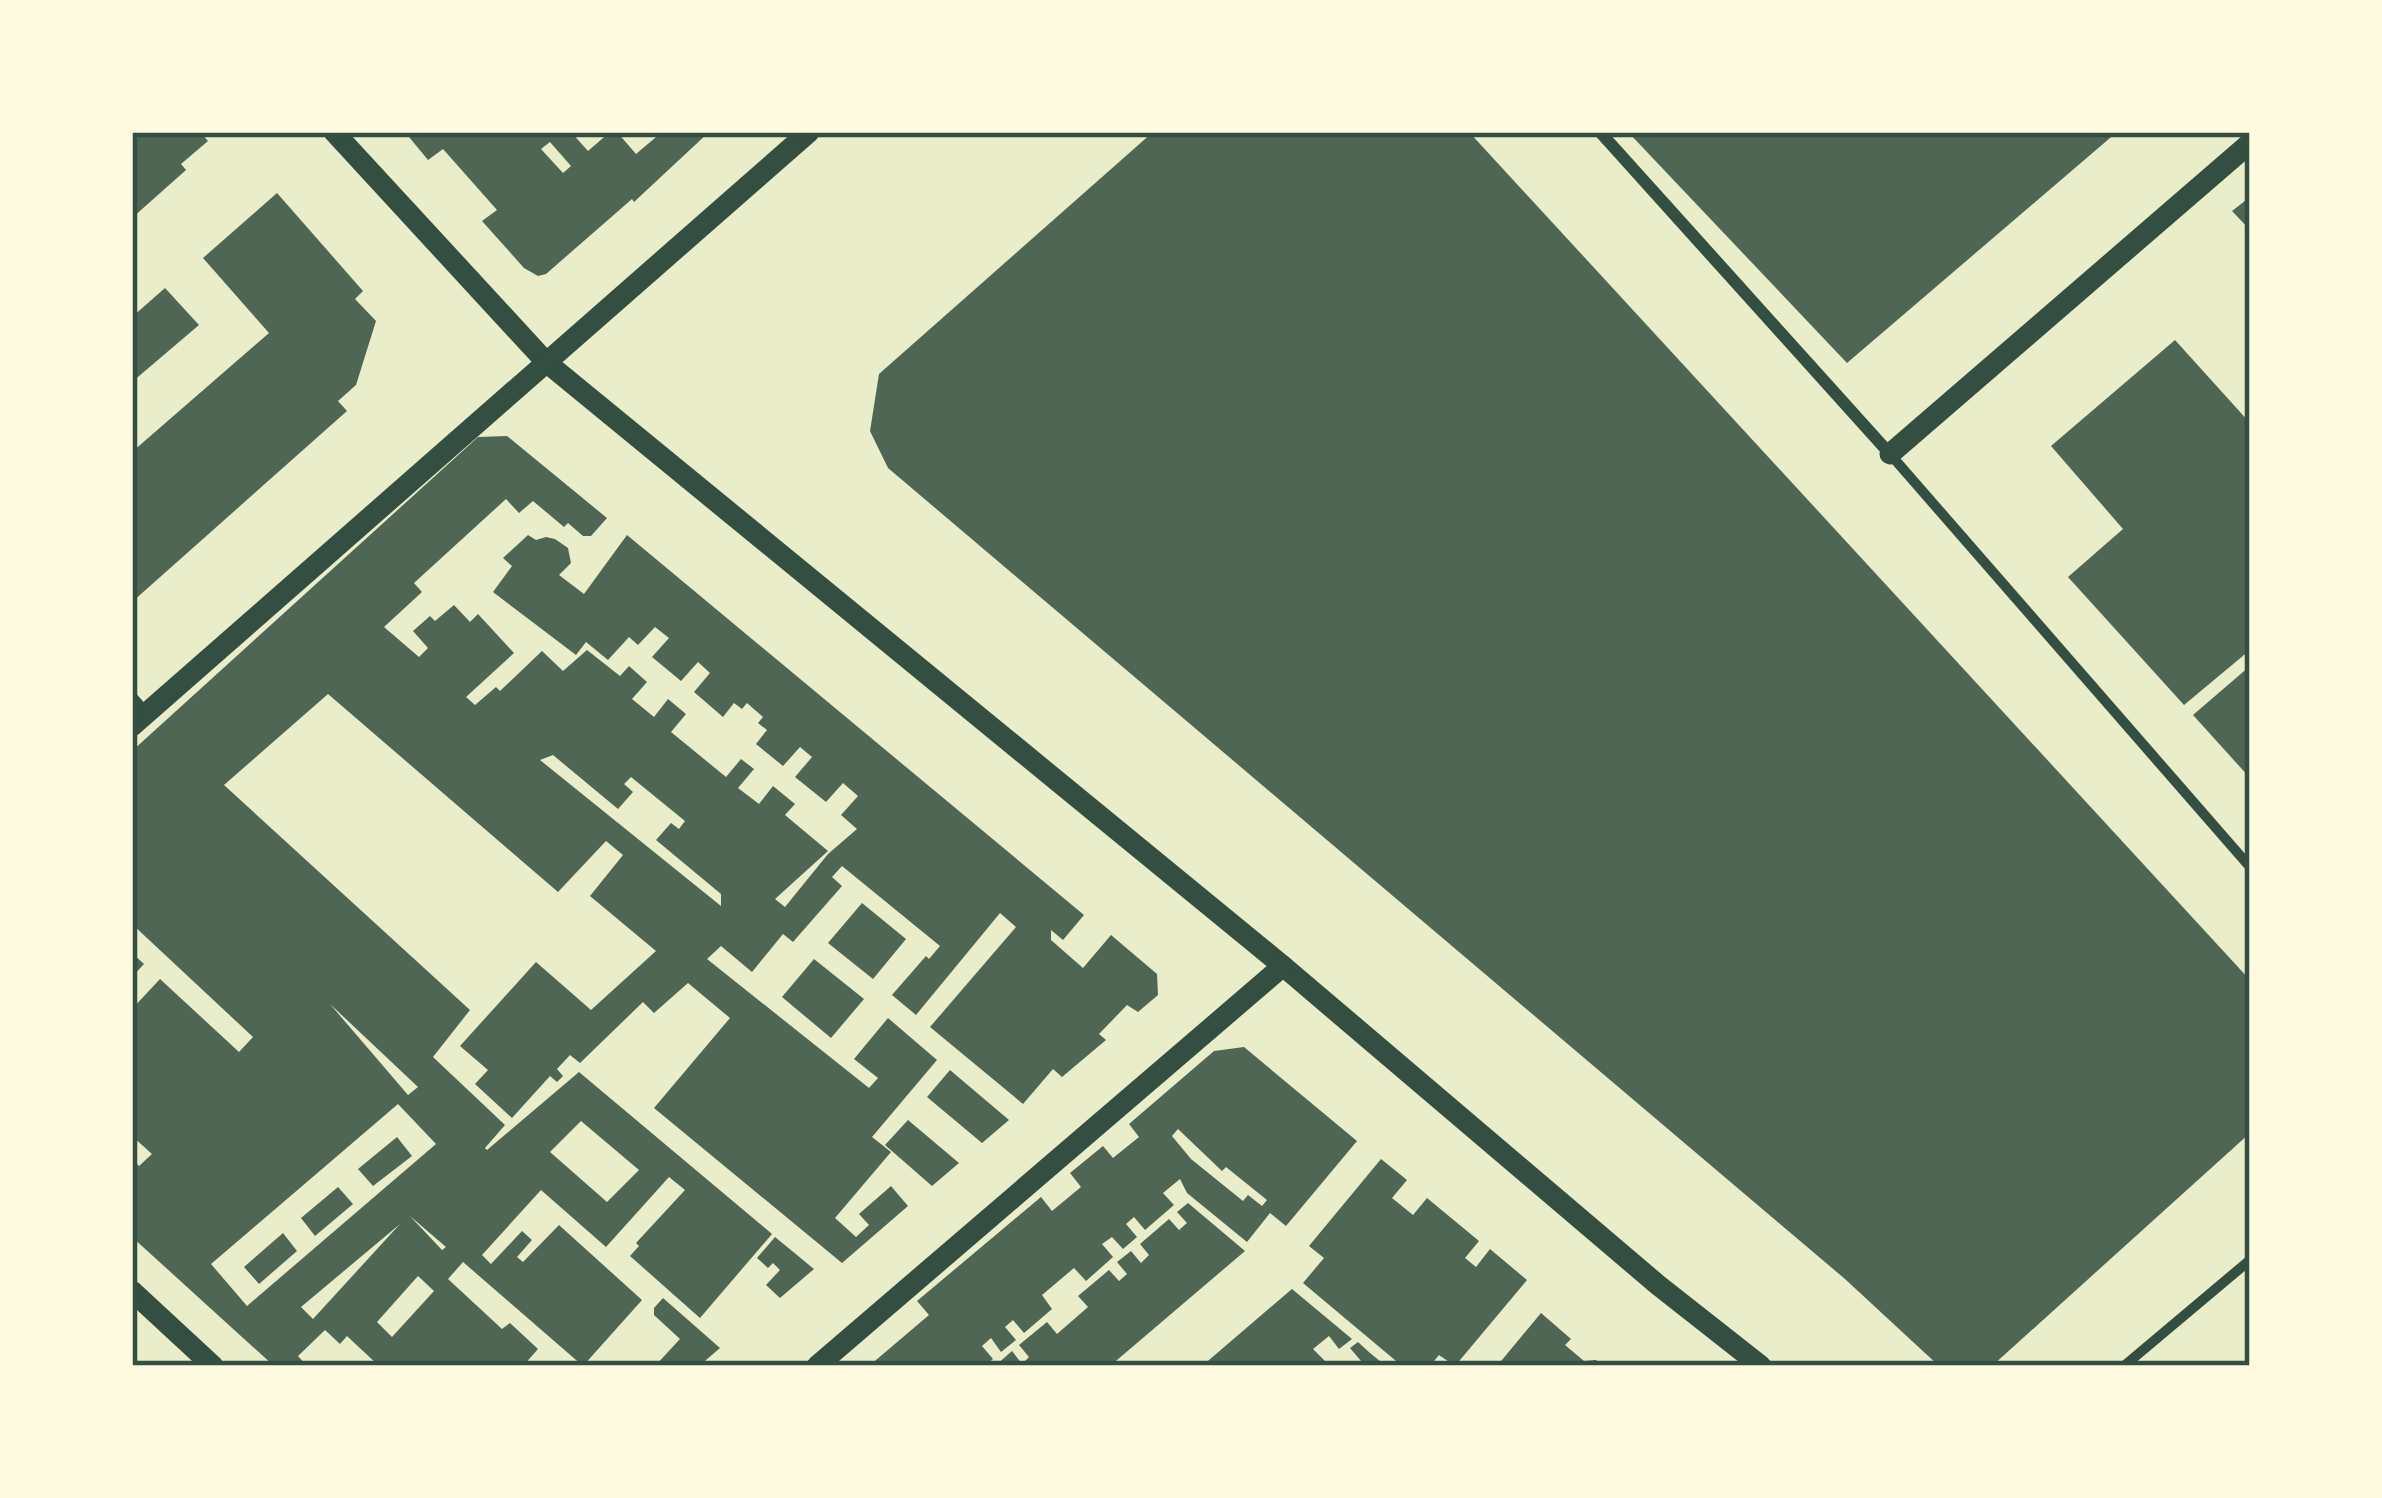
<svg xmlns="http://www.w3.org/2000/svg" width="2382" height="1498" viewBox="0 0 2382 1498" font-family="Montserrat,sans-serif">
  <style>
    .building { fill: #4f6655; fill-rule: evenodd }
    .lines { fill: none; stroke-linecap: round; stroke-linejoin: round }
    .pedestrian { stroke: #344e41; stroke-width: 10 }
    .minor { stroke: #344e41; stroke-width: 12 }
    .tertiary { stroke: #344e41; stroke-width: 21 }
    .neatline { fill: none; stroke: #344e41; stroke-width: 4.5 }
  </style>
  <rect width="100%" height="100%" fill="#e9edc9"/>
  <!-- building -->
  <g class="building">
    <polygon points="132,132 200,132 208,141 181,164 186,170 132,218"/>
    <path d="M 414,132 L 525,132 L 528,136 L 532,132 L 571,132 L 588,151 L 610,132 L 617,132 L 636,154 L 662,132 L 709,132 L 634,202 L 632,199 L 546,274 L 538,276 L 524,268 L 482,221 L 497,210 L 443,149 L 428,160 L 409,137 ZM 550,142 L 571,166 L 563,173 L 541,149 Z"/>
    <polygon points="1153,132 1469,132 2250,980 2250,1133 1992,1366 1939,1366 1845,1279 888,468 870,431 879,374"/>
    <polygon points="1628,132 2117,132 1847,363"/>
    <polygon points="277,193 363,291 355,299 376,321 356,385 338,401 347,411 132,602 132,452 269,333 203,258"/>
    <polygon points="2250,197 2250,230 2232,211"/>
    <polygon points="165,288 199,325 132,382 132,317"/>
    <polygon points="2175,340 2250,423 2250,650 2184,705 2068,577 2123,529 2051,446"/>
    <path d="M 507,436 L 607,518 L 591,536 L 583,536 L 568,523 L 564,527 L 533,501 L 519,513 L 506,499 L 414,583 L 422,592 L 384,627 L 419,657 L 428,648 L 413,631 L 430,616 L 435,621 L 454,605 L 470,622 L 478,614 L 514,653 L 466,697 L 475,705 L 496,687 L 500,691 L 542,651 L 563,671 L 587,650 L 620,676 L 629,666 L 647,682 L 632,699 L 654,717 L 668,699 L 686,714 L 671,732 L 726,777 L 741,759 L 754,769 L 738,788 L 759,804 L 773,786 L 795,804 L 785,815 L 828,851 L 775,899 L 785,907 L 828,854 L 857,829 L 841,815 L 858,796 L 843,783 L 826,802 L 795,777 L 812,757 L 800,747 L 783,766 L 756,744 L 767,730 L 758,723 L 763,717 L 747,703 L 742,709 L 734,703 L 723,717 L 694,692 L 710,673 L 698,662 L 681,681 L 652,657 L 669,638 L 655,627 L 638,645 L 629,637 L 608,660 L 586,642 L 576,655 L 493,592 L 512,566 L 503,558 L 528,535 L 536,540 L 546,537 L 555,539 L 568,548 L 571,563 L 559,575 L 584,594 L 627,535 L 1084,915 L 1063,940 L 1051,930 L 1051,940 L 1083,968 L 1111,935 L 1157,974 L 1158,995 L 1138,1012 L 1127,1005 L 1099,1034 L 1106,1040 L 1062,1077 L 1053,1069 L 1023,1104 L 930,1027 L 1016,927 L 1000,913 L 916,1015 L 892,995 L 926,956 L 929,959 L 940,946 L 842,866 L 832,877 L 842,886 L 793,942 L 783,934 L 752,972 L 721,946 L 707,959 L 869,1088 L 878,1078 L 854,1059 L 888,1018 L 937,1060 L 872,1137 L 891,1152 L 835,1218 L 856,1237 L 869,1225 L 859,1214 L 891,1186 L 908,1206 L 842,1263 L 654,1108 L 730,1018 L 688,983 L 654,1013 L 643,1002 L 580,1063 L 570,1055 L 557,1069 L 563,1076 L 557,1082 L 550,1076 L 512,1118 L 475,1084 L 488,1070 L 460,1046 L 536,962 L 591,1010 L 656,951 L 590,896 L 623,855 L 606,841 L 558,892 L 328,694 L 224,785 L 470,1010 L 433,1057 L 505,1125 L 485,1148 L 487,1150 L 579,1072 L 772,1234 L 700,1318 L 630,1256 L 639,1246 L 636,1243 L 685,1190 L 669,1177 L 606,1247 L 541,1190 L 482,1255 L 491,1264 L 522,1231 L 532,1240 L 517,1257 L 523,1262 L 559,1225 L 642,1300 L 583,1366 L 463,1262 L 448,1279 L 502,1329 L 510,1323 L 538,1349 L 523,1366 L 379,1366 L 347,1336 L 340,1344 L 325,1330 L 298,1356 L 307,1366 L 274,1366 L 132,1237 L 132,1159 L 139,1166 L 152,1154 L 132,1136 L 132,1009 L 160,979 L 239,1052 L 253,1037 L 132,924 L 132,751 L 478,437 ZM 553,755 L 618,809 L 633,792 L 624,784 L 631,777 L 685,821 L 679,829 L 671,823 L 656,840 L 721,894 L 721,906 L 540,760 ZM 330,1004 L 418,1087 L 408,1095 ZM 398,1104 L 436,1144 L 247,1306 L 211,1264 ZM 581,1121 L 639,1170 L 607,1202 L 550,1152 ZM 410,1216 L 446,1247 L 442,1250 ZM 400,1224 L 313,1319 L 301,1307 ZM 418,1276 L 434,1291 L 392,1337 L 377,1322 Z"/>
    <polygon points="2250,666 2250,778 2193,715"/>
    <polygon points="862,903 906,939 873,979 828,943"/>
    <polygon points="132,953 144,964 132,977"/>
    <polygon points="814,959 864,999 831,1038 782,997"/>
    <path d="M 1244,1047 L 1357,1141 L 1286,1226 L 1270,1213 L 1247,1242 L 1187,1193 L 1180,1179 L 1163,1193 L 1174,1205 L 1145,1230 L 1134,1217 L 1126,1224 L 1137,1237 L 1123,1249 L 1112,1237 L 1102,1244 L 1113,1257 L 1086,1281 L 1074,1268 L 1042,1295 L 1052,1309 L 1024,1333 L 1013,1320 L 1005,1327 L 1016,1340 L 1001,1352 L 991,1338 L 982,1346 L 993,1359 L 985,1366 L 869,1366 L 929,1315 L 917,1301 L 1041,1197 L 1052,1211 L 1081,1187 L 1070,1173 L 1103,1146 L 1113,1158 L 1139,1137 L 1129,1124 L 1214,1051 ZM 1178,1129 L 1222,1171 L 1226,1167 L 1267,1200 L 1262,1206 L 1248,1195 L 1243,1201 L 1191,1159 L 1172,1136 Z"/>
    <polygon points="950,1070 1009,1120 982,1143 927,1097"/>
    <polygon points="908,1120 959,1163 932,1186 885,1145"/>
    <polygon points="397,1137 412,1156 373,1186 358,1169"/>
    <polygon points="1381,1159 1407,1180 1392,1198 1413,1215 1427,1198 1479,1241 1465,1258 1476,1267 1490,1249 1527,1280 1455,1366 1439,1355 1430,1366 1402,1366 1303,1283 1324,1258 1309,1246"/>
    <polygon points="338,1187 353,1204 315,1236 301,1218"/>
    <polygon points="1188,1203 1245,1251 1110,1366 995,1366 1012,1351 1022,1364 1029,1357 1019,1345 1047,1322 1057,1334 1088,1307 1078,1296 1109,1270 1119,1281 1127,1274 1117,1262 1131,1251 1141,1263 1149,1255 1140,1244 1169,1219 1179,1230 1187,1223 1177,1212"/>
    <polygon points="283,1233 297,1251 259,1284 244,1267"/>
    <polygon points="775,1237 814,1269 780,1298 766,1285 780,1270 773,1263 768,1268 757,1258"/>
    <polygon points="1292,1289 1352,1339 1339,1349 1329,1336 1313,1349 1325,1361 1319,1366 1202,1366"/>
    <polygon points="663,1298 720,1348 699,1366 655,1366 680,1339 654,1315 654,1308"/>
    <polygon points="1541,1313 1571,1339 1565,1345 1584,1361 1596,1360 1603,1366 1497,1366"/>
    <polygon points="1358,1342 1370,1353 1386,1366 1354,1366 1361,1361 1350,1348"/>
  </g>
  <g class="lines">
    <!-- pedestrian -->
    <g class="pedestrian">
      <polyline points="1890,454 2250,867"/>
      <polyline points="2124,1366 2250,1260"/>
    </g>
    <!-- minor -->
    <g class="minor">
      <polyline points="1600,132 1890,454"/>
      <polyline points="132,698 146,714"/>
    </g>
    <!-- tertiary -->
    <g class="tertiary">
      <polyline points="334,132 546,362 1283,966 1658,1285 1761,1366"/>
      <polyline points="1890,454 2250,143"/>
      <polyline points="132,726 809,132"/>
      <polyline points="132,1291 213,1366"/>
      <polyline points="817,1366 1283,966"/>
    </g>
  </g>
  <!-- border -->
  <rect width="2382" height="1498" fill="none" stroke="#fefae0" stroke-width="270"/>
  <rect x="135" y="135" width="2112" height="1228" class="neatline"/>
</svg>
